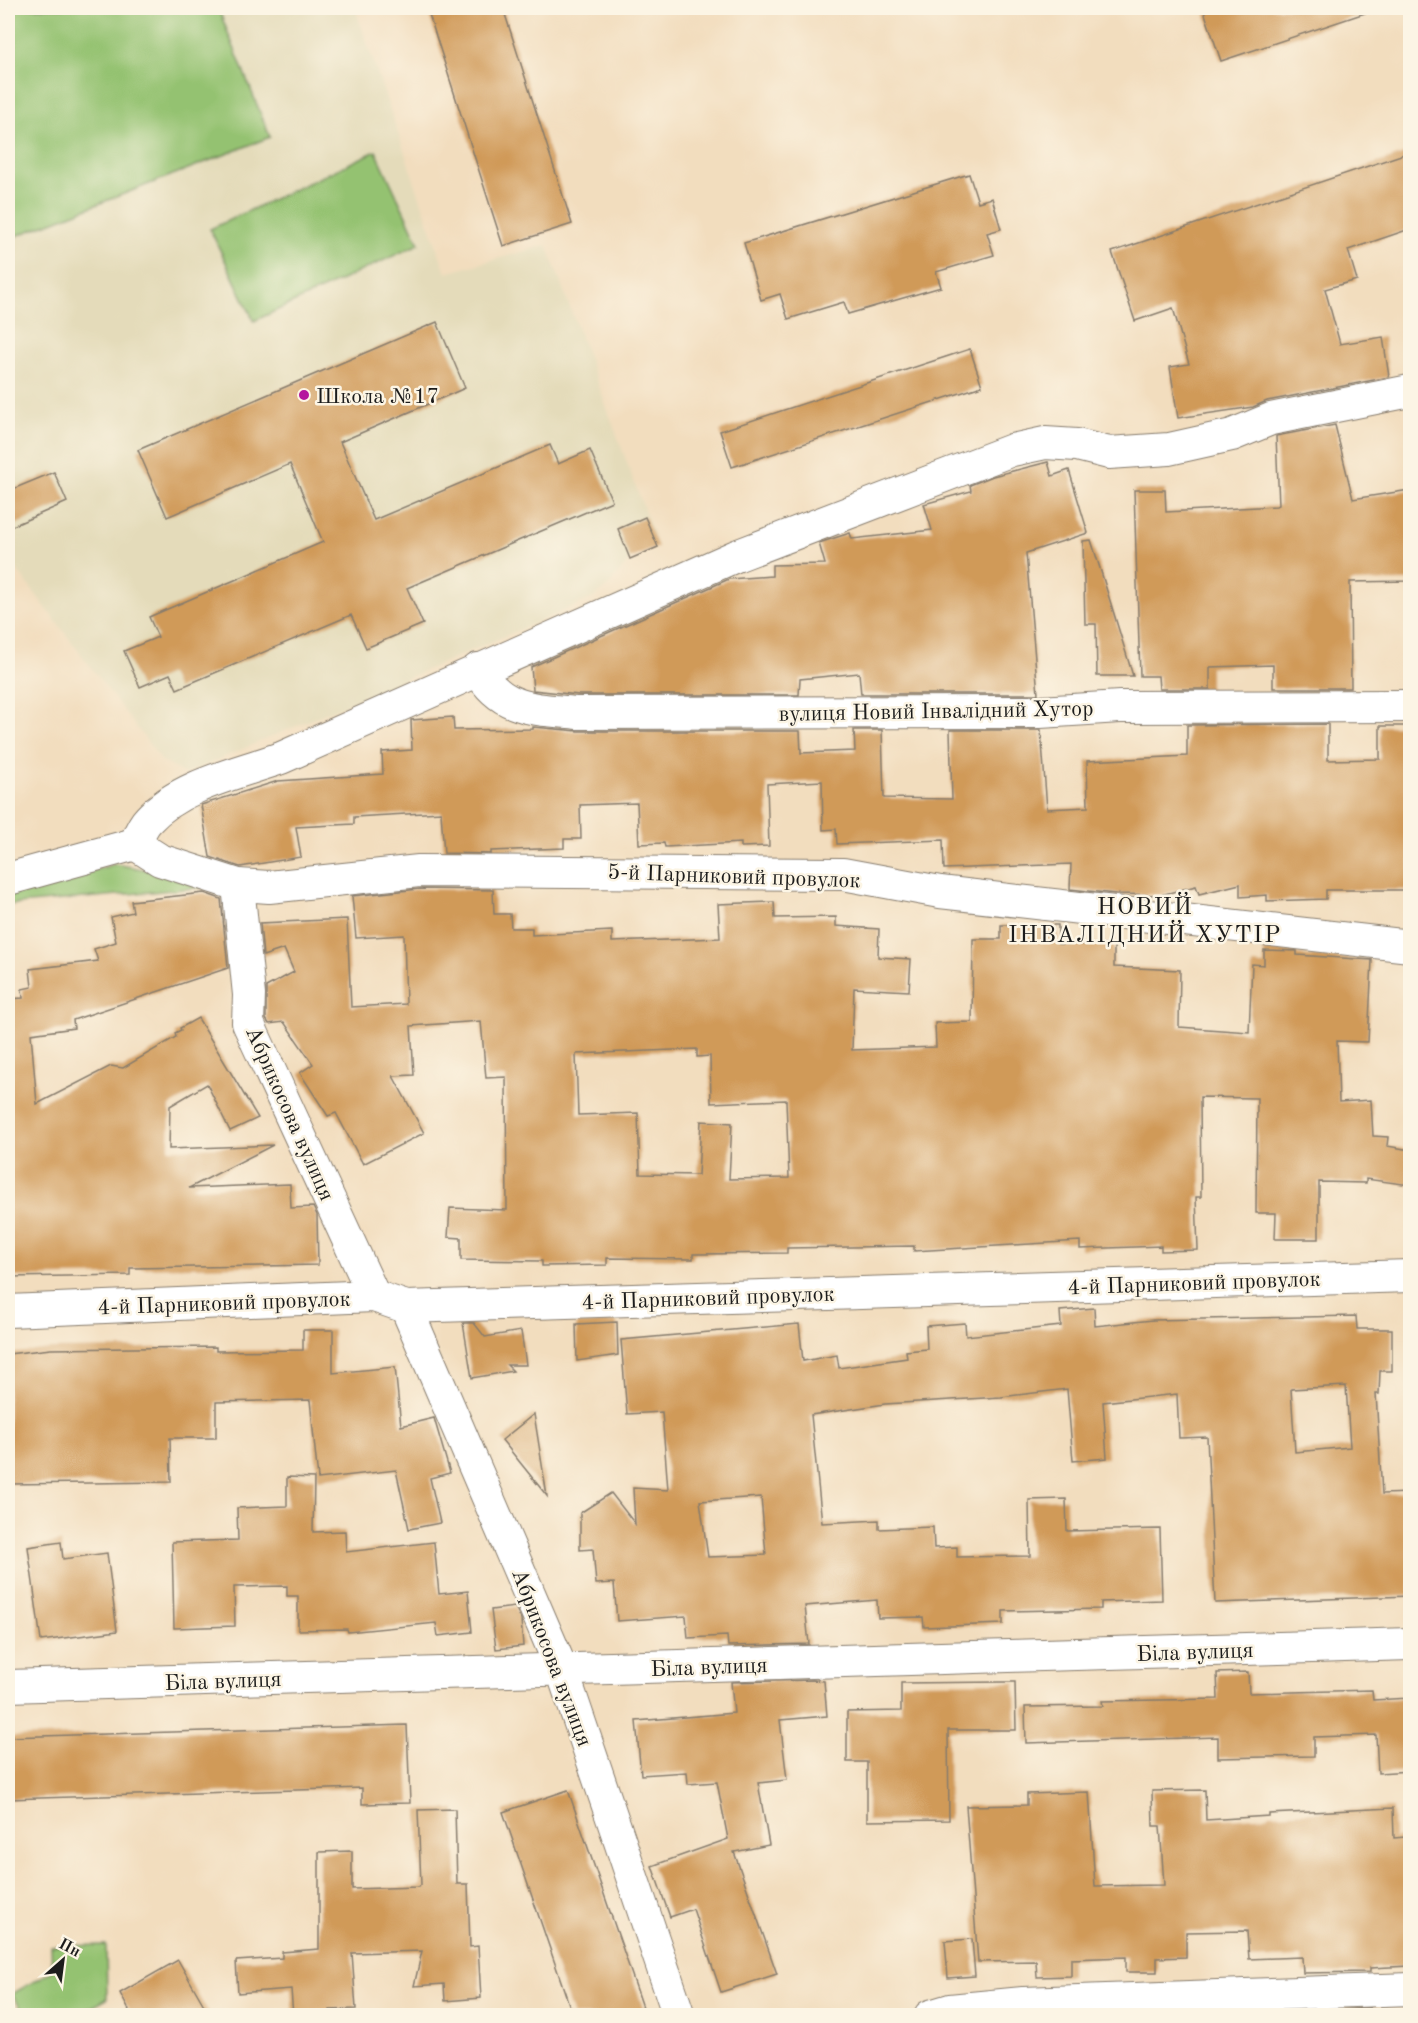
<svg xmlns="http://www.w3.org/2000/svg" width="1418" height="2023" viewBox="0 0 1418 2023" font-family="'Old Standard TT',serif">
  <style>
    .built { fill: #e4dbba }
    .green { fill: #94c271; stroke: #586f46; stroke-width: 1.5 }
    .building { fill: #d09a58; fill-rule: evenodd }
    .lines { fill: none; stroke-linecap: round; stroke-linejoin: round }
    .street-casing { stroke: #877c6d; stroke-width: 34 }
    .street { stroke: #fff; stroke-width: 32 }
    .poi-dot { fill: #b5179e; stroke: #fcf5e5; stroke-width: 2 }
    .labels { text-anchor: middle; stroke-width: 5; stroke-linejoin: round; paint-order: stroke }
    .poi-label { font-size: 22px; fill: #1c1c1c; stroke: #fcf5e5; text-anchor: start }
    .street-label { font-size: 22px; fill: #1c1c1c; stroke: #fcf5e5 }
    .neighbourhood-label { font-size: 24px; letter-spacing: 1.5px; fill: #1c1c1c; stroke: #fcf5e5 }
  </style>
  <rect width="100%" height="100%" fill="#fcf5e5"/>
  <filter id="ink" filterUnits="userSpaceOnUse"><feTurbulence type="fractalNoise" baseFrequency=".0167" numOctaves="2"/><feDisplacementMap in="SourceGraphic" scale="12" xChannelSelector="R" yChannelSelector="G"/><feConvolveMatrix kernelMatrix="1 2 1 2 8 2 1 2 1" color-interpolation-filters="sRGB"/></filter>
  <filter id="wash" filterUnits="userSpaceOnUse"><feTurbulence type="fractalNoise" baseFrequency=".008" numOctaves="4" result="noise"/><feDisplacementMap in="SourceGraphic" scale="24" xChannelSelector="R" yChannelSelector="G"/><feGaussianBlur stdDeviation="1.35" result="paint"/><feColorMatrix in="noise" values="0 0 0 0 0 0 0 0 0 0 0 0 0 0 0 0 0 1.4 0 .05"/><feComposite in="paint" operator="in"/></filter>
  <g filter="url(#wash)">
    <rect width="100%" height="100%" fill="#f2ddbe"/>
    <!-- built -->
    <polygon class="built" points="8,8 355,8 446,273 547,245 658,547 630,559 610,584 593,598 185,774 162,761 8,558"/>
    <!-- green -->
    <g class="green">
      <polygon points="8,8 218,8 270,137 16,236 8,214"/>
      <polygon points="376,151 419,244 254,321 210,229"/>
      <polygon points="115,864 198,879 207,887 8,905 8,895"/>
      <polygon points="106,1945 107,1999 78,2015 25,2015 12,1994 52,1971 51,1946"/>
    </g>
    <g id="blocks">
      <!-- building -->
      <g class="building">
        <polygon points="427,8 503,8 572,224 503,246"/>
        <polygon points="1203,8 1364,8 1365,13 1221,61"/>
        <polygon points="1410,152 1410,229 1348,250 1357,280 1325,289 1340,344 1383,337 1389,377 1267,401 1253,407 1178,418 1170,367 1189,364 1173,308 1135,321 1112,252"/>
        <polygon points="969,174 978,202 992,198 1001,229 987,233 994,255 936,272 941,287 848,314 844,302 788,319 780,294 761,300 744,243"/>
        <polygon points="437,322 465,388 340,442 374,520 550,445 558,464 590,450 612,501 407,588 423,624 366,648 351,615 177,689 170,674 140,687 124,651 158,637 149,617 323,542 290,464 167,517 138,450"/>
        <polygon points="970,349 982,386 732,467 720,431"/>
        <polygon points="1335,425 1353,499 1410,490 1410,581 1350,582 1351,688 1273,688 1273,665 1210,667 1210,689 1159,689 1158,676 1140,676 1134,490 1165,490 1166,512 1276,506 1279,505 1276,436"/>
        <polygon points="1048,462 1052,476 1069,470 1088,533 1026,553 1038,694 861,694 859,673 800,679 799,695 579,695 533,690 531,667 729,579 772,576 772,565 825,564 819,543 850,533 852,539 932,530 924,504 971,491 970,485 993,476"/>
        <polygon points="54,472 67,502 8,528 8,491"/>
        <polygon points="645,517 658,547 630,559 618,529"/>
        <polygon points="1091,540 1103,578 1133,676 1097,676 1096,624 1085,624 1083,541"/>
        <polygon points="453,717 454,730 533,729 533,727 578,731 800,731 801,753 855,751 854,730 882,730 884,798 952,799 950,730 1041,730 1047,809 1088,807 1087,761 1187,756 1187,725 1328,724 1328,760 1380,759 1380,726 1410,726 1410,890 1326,890 1326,899 1267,901 1267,895 1240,897 1240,884 1199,894 1196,886 1161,895 1116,894 1070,889 1071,864 944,869 943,840 837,844 836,829 823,830 822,781 767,784 769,846 741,847 741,843 665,847 664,843 639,844 637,803 580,805 581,839 564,839 564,848 491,851 491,854 444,853 441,812 354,817 354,824 296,827 301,857 240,867 210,857 201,805 278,781 383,774 382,752 412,750 411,720"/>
        <path d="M 420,889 L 493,890 L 494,914 L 510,914 L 511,928 L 532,928 L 532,935 L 612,931 L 612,942 L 720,938 L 718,904 L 774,902 L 775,918 L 836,917 L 836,926 L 879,929 L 878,957 L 911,959 L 909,991 L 854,988 L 852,1050 L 936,1047 L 935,1023 L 972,1022 L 973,939 L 1001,939 L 1001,925 L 1058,925 L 1058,944 L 1114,945 L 1114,967 L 1180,970 L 1179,1027 L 1249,1032 L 1252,964 L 1264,965 L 1264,950 L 1297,951 L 1297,955 L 1372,960 L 1368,1042 L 1337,1041 L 1339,1102 L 1371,1100 L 1373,1136 L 1388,1137 L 1387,1146 L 1410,1150 L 1410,1185 L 1366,1179 L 1366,1183 L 1319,1182 L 1319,1239 L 1275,1239 L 1276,1213 L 1256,1213 L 1257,1098 L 1200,1097 L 1201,1197 L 1196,1197 L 1198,1250 L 1161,1251 L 1161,1246 L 1080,1249 L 1080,1241 L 914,1251 L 914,1246 L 787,1248 L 787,1253 L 693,1254 L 693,1259 L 607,1258 L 607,1265 L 542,1266 L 542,1261 L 461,1260 L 461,1238 L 448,1237 L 450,1208 L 507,1210 L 506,1077 L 486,1078 L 481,1021 L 411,1026 L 414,1075 L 393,1076 L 424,1133 L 363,1164 L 336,1113 L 328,1116 L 300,1073 L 313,1064 L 284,1022 L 269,1024 L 266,1019 L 266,987 L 294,972 L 284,949 L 263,956 L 260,923 L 347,919 L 351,1007 L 406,1004 L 404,935 L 356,938 L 352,896 ZM 697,1049 L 697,1057 L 710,1056 L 711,1103 L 786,1100 L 789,1178 L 729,1179 L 732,1123 L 701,1121 L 698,1175 L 640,1174 L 638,1113 L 578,1115 L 576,1054 Z"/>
        <polygon points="204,893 221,899 228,968 73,1020 74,1028 31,1034 37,1104 111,1066 123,1068 176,1037 175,1033 181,1030 180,1028 198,1018 258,1118 230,1131 207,1084 170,1106 169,1149 273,1145 189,1188 290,1184 291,1208 313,1207 317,1215 318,1265 130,1268 130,1275 8,1277 8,999 23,998 22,989 32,987 30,969 98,961 94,949 116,942 111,917 133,912 131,901"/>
        <path d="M 1094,1308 L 1095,1326 L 1153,1320 L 1356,1316 L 1357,1329 L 1392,1329 L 1392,1371 L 1380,1371 L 1379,1394 L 1376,1394 L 1382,1494 L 1410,1493 L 1410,1596 L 1215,1603 L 1207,1437 L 1179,1438 L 1177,1394 L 1103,1402 L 1107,1458 L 1073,1461 L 1067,1389 L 1001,1397 L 885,1404 L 811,1415 L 822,1523 L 879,1520 L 879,1529 L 933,1527 L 934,1548 L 957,1547 L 957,1557 L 1030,1556 L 1029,1500 L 1066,1499 L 1067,1531 L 1160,1529 L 1162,1600 L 1101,1602 L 1101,1609 L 1003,1611 L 1003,1624 L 924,1627 L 923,1617 L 878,1618 L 877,1600 L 805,1606 L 809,1644 L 728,1646 L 727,1636 L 688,1638 L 686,1616 L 617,1621 L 614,1583 L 596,1584 L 593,1549 L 580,1550 L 580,1513 L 611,1493 L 635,1524 L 633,1488 L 668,1490 L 662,1412 L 627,1414 L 621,1340 L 799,1324 L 803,1361 L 837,1355 L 839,1368 L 907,1358 L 906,1351 L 927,1349 L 926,1326 L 965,1323 L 966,1336 L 1061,1326 L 1060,1311 ZM 1346,1386 L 1350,1447 L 1295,1452 L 1291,1389 ZM 761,1497 L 766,1555 L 708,1557 L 700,1501 Z"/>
        <polygon points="617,1322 618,1355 577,1361 576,1324"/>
        <polygon points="463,1323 474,1323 485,1337 521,1331 526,1365 507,1365 513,1371 472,1378"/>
        <polygon points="303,1330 333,1330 333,1373 395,1367 401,1426 434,1418 450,1473 430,1478 440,1523 409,1529 396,1470 318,1479 310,1400 216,1402 216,1438 170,1438 171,1482 8,1484 8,1354 51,1349 216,1347 216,1351 303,1350"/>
        <polygon points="534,1414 547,1496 502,1440"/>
        <polygon points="287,1477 314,1478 313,1532 345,1531 346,1552 434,1542 439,1594 468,1591 472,1632 438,1636 436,1623 348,1632 347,1629 298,1630 298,1596 287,1596 287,1586 234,1587 235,1626 174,1628 172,1542 238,1540 237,1508 287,1506"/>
        <polygon points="61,1542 63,1559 107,1553 117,1631 41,1641 28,1547"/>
        <polygon points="515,1607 521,1619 523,1646 496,1649 491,1610"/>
        <polygon points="1248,1672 1249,1693 1372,1690 1373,1700 1410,1698 1410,1771 1378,1773 1376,1735 1314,1737 1314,1756 1218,1758 1218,1737 1026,1743 1025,1707 1103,1706 1102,1701 1218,1699 1217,1673"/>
        <polygon points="813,1680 824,1681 827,1716 780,1720 787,1780 758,1783 769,1845 734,1852 777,1974 721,1992 693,1909 670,1917 652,1866 728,1839 717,1782 688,1784 687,1772 641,1775 636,1721 734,1713 731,1682"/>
        <polygon points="1004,1682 1015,1682 1016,1730 948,1730 949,1820 867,1821 867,1762 847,1762 847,1712 901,1711 901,1683"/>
        <polygon points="407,1725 410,1803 362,1804 362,1788 8,1799 8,1737"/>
        <polygon points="568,1790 646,2016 573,2016 503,1812"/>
        <polygon points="1205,1790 1206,1820 1269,1816 1269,1814 1393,1808 1394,1838 1405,1837 1407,1895 1410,1895 1410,1966 1370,1968 1370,1972 1303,1973 1302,1957 1249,1959 1247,1931 1186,1932 1186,1957 1157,1958 1157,1972 1126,1972 1126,1957 1071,1959 1071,1976 1037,1977 1036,1961 978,1962 966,1806 1027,1805 1027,1794 1089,1792 1095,1886 1164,1885 1160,1826 1153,1826 1152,1791"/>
        <polygon points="455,1809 457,1884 468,1884 470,1947 478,1946 481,1998 445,2001 444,1984 414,1986 422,1951 352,1953 356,2009 330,2010 330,2016 293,2016 291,1989 238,1993 236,1961 282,1958 282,1952 319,1949 319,1852 352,1851 352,1889 418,1887 421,1885 418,1810"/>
        <polygon points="972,1939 975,1976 948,1978 945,1941"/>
        <polygon points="178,1960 210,2016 132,2016 120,1993"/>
        <polygon points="1370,2008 1370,2016 1340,2016 1340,2010"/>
      </g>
    </g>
  </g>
  <g filter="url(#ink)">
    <use href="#blocks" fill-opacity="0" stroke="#877c6d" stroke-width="1.5"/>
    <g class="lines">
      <defs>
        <g id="street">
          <path d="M 478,669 C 501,711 535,709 578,713 L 1040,712 L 1120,707 L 1410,706"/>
          <polyline points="135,844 160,860 238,885 269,887 419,871 843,874 940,892 1410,946"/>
          <path d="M 8,879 L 135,844 C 138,837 142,826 148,820 C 180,785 238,773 281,758 L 736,556 L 1012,450 L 1045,443 L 1077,445 L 1109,453 L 1169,449 L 1232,435 L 1271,419 L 1410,391"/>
          <polyline points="238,885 249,995 248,1023 374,1296"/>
          <polyline points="406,1307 562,1670 679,2016"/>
          <polyline points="8,1311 374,1296 406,1307 1410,1276"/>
          <polyline points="8,1686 1410,1644"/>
          <polyline points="930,2016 950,2010 1023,2003 1410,1989"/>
        </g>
      </defs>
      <!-- street casing -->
      <use href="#street" class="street-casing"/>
      <!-- street -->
      <use href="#street" class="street"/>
    </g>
  </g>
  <!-- markers -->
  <circle class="poi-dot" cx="304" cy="395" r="6"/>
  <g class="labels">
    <!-- poi labels -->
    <g class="poi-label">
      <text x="316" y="403">Школа №17</text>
    </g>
    <!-- street labels -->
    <g class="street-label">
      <text transform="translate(936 710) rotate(-1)" y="8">вулиця Новий Інвалідний Хутор</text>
      <text transform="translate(734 875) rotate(2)" y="8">5-й Парниковий провулок</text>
      <text transform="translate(291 1113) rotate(66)" y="8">Абрикосова вулиця</text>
      <text transform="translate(1194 1282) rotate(-2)" y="8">4-й Парниковий провулок</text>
      <text transform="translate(708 1297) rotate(-2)" y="8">4-й Парниковий провулок</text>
      <text transform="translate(224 1302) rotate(-2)" y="8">4-й Парниковий провулок</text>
      <text transform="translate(1195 1651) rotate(-2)" y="8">Біла вулиця</text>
      <text transform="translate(553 1657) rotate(69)" y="8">Абрикосова вулиця</text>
      <text transform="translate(709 1666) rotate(-2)" y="8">Біла вулиця</text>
      <text transform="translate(223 1680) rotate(-2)" y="8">Біла вулиця</text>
    </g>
    <!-- neighbourhood labels -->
    <g class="neighbourhood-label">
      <text x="1145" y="914">НОВИЙ<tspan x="1145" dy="28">ІНВАЛІДНИЙ ХУТІР</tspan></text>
    </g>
  </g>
  <!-- margin -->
  <rect width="1418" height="2023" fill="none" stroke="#fcf5e5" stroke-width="30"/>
  <!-- north arrow -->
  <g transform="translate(63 1960) rotate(28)" stroke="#fcf5e5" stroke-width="4.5" paint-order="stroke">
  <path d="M0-4.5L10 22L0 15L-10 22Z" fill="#1c1c1c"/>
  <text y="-9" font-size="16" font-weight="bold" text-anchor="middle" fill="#1c1c1c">Пн</text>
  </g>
</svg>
